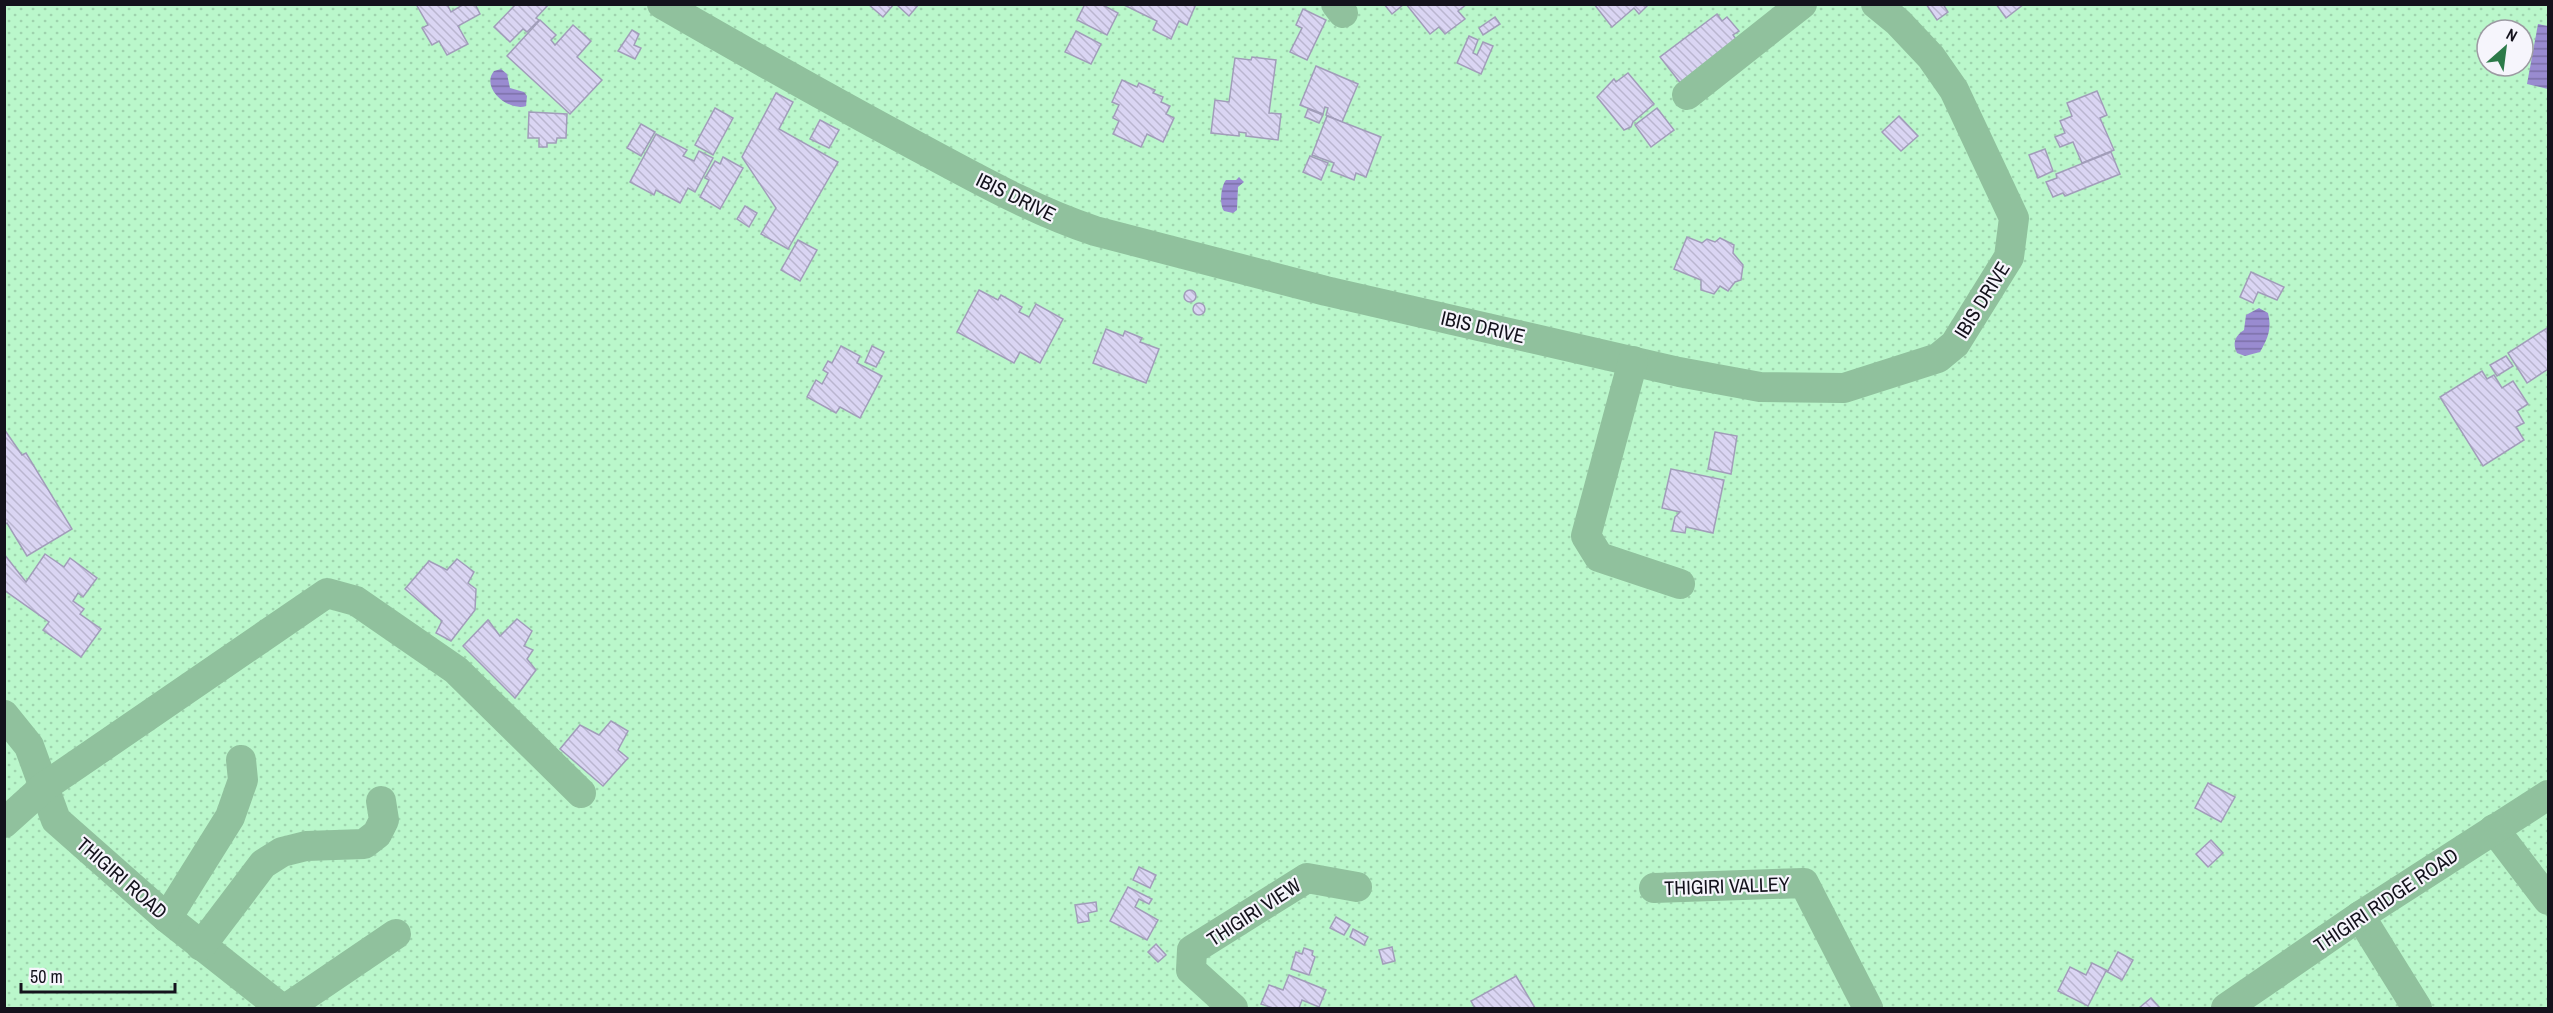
<svg xmlns="http://www.w3.org/2000/svg" width="2553" height="1013" viewBox="0 0 2553 1013" font-family="'Archivo Narrow',sans-serif">
  <style>
    .garden { fill: url(#garden-dots); fill-rule: evenodd }
    .water { fill: url(#water-rules) }
    .building { fill: url(#building-back-hatch); stroke: #a19db9; stroke-width: 1.5 }
    .lines { fill: none; stroke-linecap: round; stroke-linejoin: round }
    .minor { stroke: #90c19d; stroke-width: 30 }
    .labels { text-anchor: middle; stroke-width: 4.5; stroke-linejoin: round; paint-order: stroke }
    .street-label { font-size: 20px; fill: #14121c; stroke: #f6f5fc }
  </style>
  <defs>
    <pattern id="garden-dots" width="8" height="8" patternUnits="userSpaceOnUse" patternTransform="scale(1.5)"><rect width="8" height="8" fill="#baf7cb"/><path d="M2 2h.1M6 6h.1" fill="none" stroke="#9fd3ae" stroke-width="1.8" stroke-linecap="round"/></pattern>
    <pattern id="water-rules" width="6" height="5" patternUnits="userSpaceOnUse" patternTransform="scale(1.5)"><rect width="6" height="5" fill="#998bd0"/><path d="M0 2.5h6" fill="none" stroke="#7c70a8"/></pattern>
    <pattern id="building-back-hatch" width="6" height="6" patternUnits="userSpaceOnUse" patternTransform="scale(1.5)"><rect width="6" height="6" fill="#dad5f3"/><path d="M-1 5l2 2M0 0l6 6M5-1l2 2" fill="none" stroke="#bab6d0"/></pattern>
  </defs>
  <rect width="100%" height="100%" fill="#f6f5fc"/>
  <!-- garden -->
  <path class="garden" d="M 5,5 L 2548,5 L 2548,1008 L 5,1008 ZM 2487,30 L 2523,30 L 2523,66 L 2487,66 Z"/>
  <!-- water -->
  <g class="water">
    <polygon points="2538,24 2548,26 2548,89 2527,84"/>
    <path d="M 501,69 L 507,74 L 510,88 L 524,92 L 527,96 L 526,106 C 509,112 480,88 494,71 Z"/>
    <path d="M 1239,177 L 1244,182 L 1238,187 L 1237,210 L 1233,213 L 1224,211 C 1219,204 1221,186 1226,180 L 1236,180 Z"/>
    <path d="M 2259,308 L 2268,313 C 2272,329 2268,338 2260,352 L 2245,356 L 2237,353 C 2232,343 2235,336 2244,330 L 2246,315 Z"/>
  </g>
  <!-- building -->
  <g class="building">
    <polygon points="416,4 447,4 451,12 464,4 475,4 480,14 458,26 468,44 447,55 439,41 432,45 422,28 428,25"/>
    <polygon points="516,4 549,4 536,18 539,20 527,32 523,29 510,42 494,27"/>
    <polygon points="868,4 894,4 883,17"/>
    <polygon points="896,4 919,4 909,16"/>
    <polygon points="1085,4 1101,4 1118,13 1107,35 1077,20"/>
    <polygon points="1122,4 1196,4 1187,25 1179,21 1171,39 1153,30 1157,21"/>
    <polygon points="1384,4 1404,4 1392,14"/>
    <polygon points="1406,4 1467,4 1458,11 1465,19 1445,34 1439,27 1430,34"/>
    <polygon points="1594,4 1649,4 1639,14 1634,8 1612,27"/>
    <polygon points="1926,4 1943,4 1948,12 1937,20"/>
    <polygon points="1996,4 2024,4 2006,18"/>
    <polygon points="1303,9 1326,20 1307,60 1290,52 1302,28 1296,25"/>
    <polygon points="1717,14 1722,21 1727,17 1739,31 1733,35 1741,46 1685,89 1660,57"/>
    <polygon points="1495,17 1500,24 1483,35 1479,28"/>
    <polygon points="540,20 556,35 551,40 555,45 573,25 591,41 577,57 602,80 570,114 507,56"/>
    <polygon points="632,30 639,34 634,45 641,48 635,59 618,51"/>
    <polygon points="1076,31 1101,44 1091,64 1065,52"/>
    <polygon points="1469,36 1478,40 1473,53 1477,55 1483,42 1493,46 1481,74 1457,63"/>
    <polygon points="1252,57 1276,60 1269,113 1281,114 1278,140 1246,136 1246,133 1239,132 1239,136 1211,133 1215,100 1229,102 1235,58 1251,60"/>
    <polygon points="1316,66 1358,84 1342,122 1326,115 1328,108 1325,107 1323,114 1300,105"/>
    <polygon points="1628,73 1654,104 1633,122 1631,127 1624,130 1597,97 1614,79 1616,82"/>
    <polygon points="1122,80 1137,87 1139,83 1155,90 1153,93 1163,97 1161,102 1170,106 1166,114 1174,118 1163,142 1147,134 1141,147 1113,134 1119,121 1113,118 1119,105 1112,102"/>
    <polygon points="2097,91 2107,115 2100,118 2114,150 2082,163 2073,142 2060,147 2055,137 2065,133 2060,121 2072,116 2067,103"/>
    <polygon points="776,93 793,102 779,129 838,162 788,249 761,234 776,208 742,157"/>
    <polygon points="715,108 733,118 713,155 695,145"/>
    <polygon points="1657,108 1674,130 1651,147 1635,125"/>
    <polygon points="1308,109 1323,115 1319,123 1305,117"/>
    <polygon points="529,112 567,114 566,138 557,138 556,143 547,143 547,147 539,147 539,138 528,138"/>
    <polygon points="1327,116 1381,137 1366,177 1356,173 1354,180 1331,171 1334,163 1312,155"/>
    <polygon points="1899,116 1918,136 1901,151 1882,132"/>
    <polygon points="820,120 839,130 829,148 810,139"/>
    <polygon points="641,124 655,132 641,156 627,148"/>
    <polygon points="656,134 687,150 683,156 694,161 699,151 713,158 695,192 688,188 680,203 656,190 654,195 630,182"/>
    <polygon points="2045,149 2053,171 2038,178 2029,155"/>
    <polygon points="2111,152 2120,174 2065,196 2063,193 2053,197 2046,182 2057,178 2056,174"/>
    <polygon points="1310,156 1328,163 1321,180 1303,172"/>
    <polygon points="723,157 743,168 720,209 700,197 709,180 705,178 715,161 720,164"/>
    <polygon points="745,206 757,213 749,227 737,219"/>
    <polygon points="1687,237 1702,243 1707,239 1715,242 1720,238 1734,245 1733,253 1743,265 1741,280 1735,282 1728,291 1720,286 1714,294 1701,290 1701,280 1674,269"/>
    <polygon points="798,240 817,250 800,281 781,270"/>
    <polygon points="2251,272 2284,287 2277,300 2258,292 2253,303 2240,297"/>
    <circle cx="1190" cy="296" r="6"/>
    <polygon points="979,290 998,300 1001,295 1022,307 1019,312 1029,317 1036,304 1063,319 1040,363 1020,352 1014,363 957,332"/>
    <circle cx="1199" cy="309" r="6"/>
    <polygon points="2547,328 2548,369 2527,383 2508,353"/>
    <polygon points="1106,329 1123,336 1125,331 1142,338 1140,342 1159,349 1146,383 1093,363"/>
    <polygon points="841,346 860,356 857,363 882,376 860,418 840,407 836,413 807,397 816,380 822,384 828,373 823,370 828,361 832,363"/>
    <polygon points="872,346 884,352 876,367 865,362"/>
    <polygon points="2506,356 2513,366 2497,376 2490,365"/>
    <polygon points="2482,371 2487,379 2494,375 2502,388 2513,381 2528,404 2517,411 2524,423 2516,427 2524,440 2483,466 2440,397"/>
    <polygon points="4,429 22,455 26,453 72,529 27,556 7,523 4,525"/>
    <polygon points="1715,432 1737,436 1731,474 1708,469"/>
    <polygon points="1671,469 1724,480 1713,533 1686,527 1685,533 1672,531 1675,517 1680,512 1662,508"/>
    <polygon points="4,554 26,582 45,554 64,567 70,558 97,578 83,597 78,593 73,601 84,609 80,614 101,629 81,657 43,630 49,622 4,590"/>
    <polygon points="457,559 474,572 468,583 476,589 475,610 451,641 436,633 442,621 405,589 429,561 447,570"/>
    <polygon points="517,619 532,631 524,646 533,650 527,659 536,670 515,698 463,646 488,620 500,636"/>
    <polygon points="611,721 628,731 618,750 628,758 603,786 560,749 580,725 599,735"/>
    <polygon points="2208,783 2235,797 2221,822 2195,808"/>
    <polygon points="2211,840 2223,853 2208,867 2196,854"/>
    <polygon points="1139,867 1156,875 1150,888 1133,880"/>
    <polygon points="1128,887 1152,899 1149,904 1139,899 1135,907 1158,920 1147,940 1110,921"/>
    <polygon points="1096,902 1097,911 1088,913 1089,921 1078,923 1075,905"/>
    <polygon points="1336,917 1350,925 1344,935 1330,928"/>
    <polygon points="1353,929 1368,937 1364,945 1350,937"/>
    <polygon points="1156,944 1166,955 1158,962 1148,952"/>
    <polygon points="1392,947 1395,961 1383,964 1379,950"/>
    <polygon points="1304,948 1313,951 1312,955 1315,957 1309,975 1291,969 1296,952 1302,954"/>
    <polygon points="2118,952 2133,960 2122,980 2106,971 2088,1006 2058,991 2070,967 2086,975 2092,963 2108,971"/>
    <polygon points="1289,975 1326,990 1319,1007 1302,1000 1299,1008 1273,1008 1261,1004 1269,985 1283,990"/>
    <polygon points="1516,976 1535,1008 1475,1008 1471,1001"/>
    <polygon points="2151,998 2160,1008 2139,1008"/>
  </g>
  <g class="lines">
    <!-- minor -->
    <g class="minor">
      <path d="M 662,4 C 747,53 832,101 918,147 C 976,178 1032,210 1095,231 L 1326,291 L 1679,372 L 1760,387 L 1844,388 L 1938,358 L 1955,344 L 2009,257 L 2014,218 L 1954,90 L 1931,57 L 1898,22 L 1876,4"/>
      <polyline points="1336,4 1343,13"/>
      <polyline points="1687,95 1802,4"/>
      <polyline points="1633,361 1586,536 1599,557 1680,584"/>
      <polyline points="4,715 29,746 56,820 167,918 281,1008"/>
      <polyline points="4,823 44,787 327,593 356,601 456,670 581,793"/>
      <polyline points="2494,829 2548,900"/>
      <polyline points="1654,888 1804,883 1868,1008"/>
      <polyline points="2360,916 2417,1008"/>
      <polyline points="167,918 230,817 243,780 241,760"/>
      <polyline points="201,946 263,864 282,852 306,846 364,844 377,834 384,820 381,801"/>
      <polyline points="287,1008 396,934"/>
      <polyline points="1233,1008 1191,970 1192,950 1307,878 1357,887"/>
      <polyline points="2226,1008 2360,916 2548,795"/>
    </g>
  </g>
  <g class="labels">
    <!-- street labels -->
    <g class="street-label">
      <text transform="translate(1016 197) rotate(26)" y="7">IBIS DRIVE</text>
      <text transform="translate(1982 300) rotate(-58)" y="7">IBIS DRIVE</text>
      <text transform="translate(1483 327) rotate(13)" y="7">IBIS DRIVE</text>
      <text transform="translate(122 878) rotate(41)" y="7">THIGIRI ROAD</text>
      <text transform="translate(1727 886) rotate(-2)" y="7">THIGIRI VALLEY</text>
      <text transform="translate(2386 900) rotate(-34)" y="7">THIGIRI RIDGE ROAD</text>
      <text transform="translate(1254 912) rotate(-33)" y="7">THIGIRI VIEW</text>
    </g>
  </g>
  <!-- border -->
  <rect width="2553" height="1013" fill="none" stroke="#14121c" stroke-width="12"/>
  <!-- north arrow -->
  <g transform="translate(2505 48) rotate(28)"><circle r="28" fill="#f6f5fc" stroke="#9c9aa2" stroke-width="1.5"/>
  <path d="M0-4.5L10 22L0 15L-10 22Z" fill="#2c7a49"/>
  <text y="-9" font-size="16" font-weight="bold" text-anchor="middle" fill="#14121c">N</text>
  </g>
  <!-- scale -->
  <path d="M21 983v9h154v-9" fill="none" stroke="#14121c" stroke-width="3"/>
  <text x="30" y="983" font-size="18" fill="#14121c" stroke="#f6f5fc" stroke-width="4.5" paint-order="stroke">50 m</text>
</svg>
